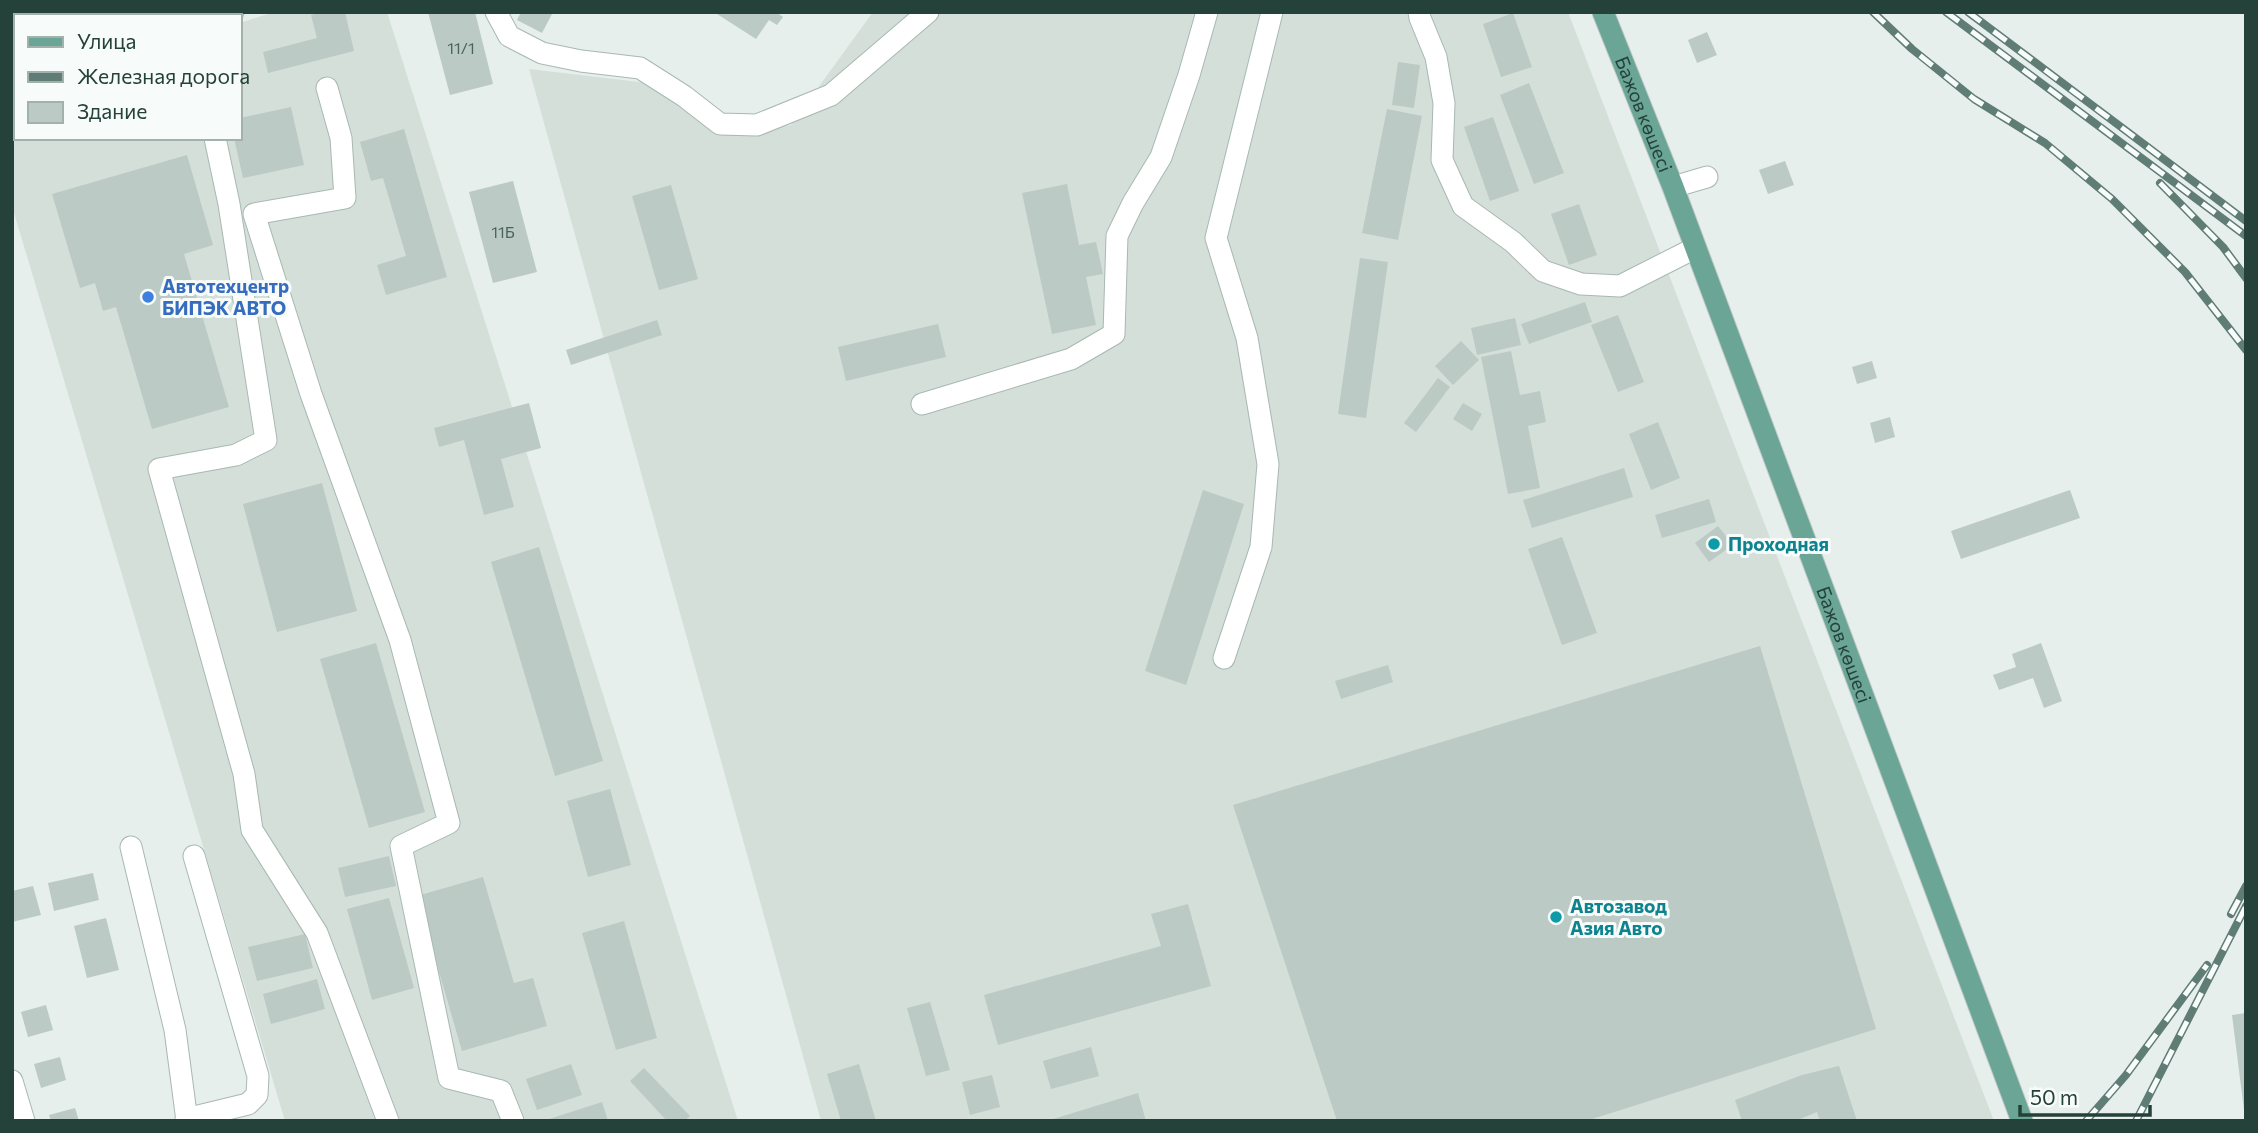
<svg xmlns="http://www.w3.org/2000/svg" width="2258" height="1133" viewBox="0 0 2258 1133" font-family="Commissioner,sans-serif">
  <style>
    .built { fill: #d4dfda }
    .building { fill: #bbcac4 }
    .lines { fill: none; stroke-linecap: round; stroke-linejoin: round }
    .minor-casing { stroke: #a8b8b2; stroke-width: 23 }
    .major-casing { stroke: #c2cac8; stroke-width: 23 }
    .minor { stroke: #fff; stroke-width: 21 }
    .major { stroke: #6aa596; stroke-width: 21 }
    .rail-casing { stroke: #5f7d75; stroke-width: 8 }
    .rail { stroke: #f7fbf9; stroke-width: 5; stroke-dasharray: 16; stroke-linecap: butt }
    .shop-dot { fill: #3f7fe0; stroke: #f7fbf9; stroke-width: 2.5 }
    .culture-dot { fill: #0f9aa8; stroke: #f7fbf9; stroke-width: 2.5 }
    .labels { text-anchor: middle; stroke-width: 6; stroke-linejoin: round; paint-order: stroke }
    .number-label { font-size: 16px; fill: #4a645c }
    .street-label { font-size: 19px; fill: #24423a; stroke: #f7fbf9 }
    .shop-label { font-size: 19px; font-weight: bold; fill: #366cbe; stroke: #f7fbf9; text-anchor: start }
    .culture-label { font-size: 19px; font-weight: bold; fill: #0d838f; stroke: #f7fbf9; text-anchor: start }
  </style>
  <rect width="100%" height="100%" fill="#e6efeb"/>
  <!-- built -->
  <g class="built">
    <polygon points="274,12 387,12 738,1121 285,1121 12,206 12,94 16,92 16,138 240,138 240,23"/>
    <polygon points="873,12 1568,12 1994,1121 821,1121 529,69 648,83 756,131 791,125"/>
  </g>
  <!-- building -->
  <g class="building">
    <polygon points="12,12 68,12 69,13 59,16 16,16 16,29 12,30"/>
    <polygon points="321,12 345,12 354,51 268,73 263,52 317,38 311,15"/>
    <polygon points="428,12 475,12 493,84 450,95"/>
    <polygon points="521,12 553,12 542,33 517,20"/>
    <polygon points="714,12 776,12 783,17 777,25 769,20 756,39"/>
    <polygon points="1513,13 1532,67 1501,77 1483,24"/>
    <polygon points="1707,32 1717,55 1697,63 1688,40"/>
    <polygon points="1398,62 1420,65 1414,108 1392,105"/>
    <polygon points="1529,83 1564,173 1534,184 1500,95"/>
    <polygon points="291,107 304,165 243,178 234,138 240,138 240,118"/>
    <polygon points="1387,109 1422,116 1398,240 1362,233"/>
    <polygon points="1493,117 1519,191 1490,201 1464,127"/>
    <polygon points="404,129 447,277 386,295 377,265 406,256 383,178 371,181 360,142"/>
    <polygon points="187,155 213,245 184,254 229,407 152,429 116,307 103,311 95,283 80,288 52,194"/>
    <polygon points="1785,161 1794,185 1768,194 1759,170"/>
    <polygon points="513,181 537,272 493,283 469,192"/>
    <polygon points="1067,184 1079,245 1096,242 1103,274 1086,277 1096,325 1052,334 1022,193"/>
    <polygon points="671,185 698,279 659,290 632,196"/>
    <polygon points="1579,204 1597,255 1569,265 1551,214"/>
    <polygon points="1360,258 1388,262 1366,418 1338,414"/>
    <polygon points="1585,302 1592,322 1529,344 1521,324"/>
    <polygon points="1618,315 1644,382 1618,392 1591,325"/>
    <polygon points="1515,318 1521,345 1477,355 1471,328"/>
    <polygon points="657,320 662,335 571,365 566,350"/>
    <polygon points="938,324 946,357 846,381 838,347"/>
    <polygon points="1461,341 1479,360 1453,385 1435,366"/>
    <polygon points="1511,351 1520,395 1540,391 1546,422 1528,426 1540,488 1508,494 1481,357"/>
    <polygon points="1872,361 1877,378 1857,384 1852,367"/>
    <polygon points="1438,378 1450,387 1416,432 1404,423"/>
    <polygon points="529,403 541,448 501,459 514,507 484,515 464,440 439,447 434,428"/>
    <polygon points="1463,403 1482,414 1472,431 1453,419"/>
    <polygon points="1890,417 1895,437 1875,443 1870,423"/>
    <polygon points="1658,422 1680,478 1651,490 1629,434"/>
    <polygon points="1624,468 1633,497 1532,528 1523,500"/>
    <polygon points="322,483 357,611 277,632 243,504"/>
    <polygon points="1203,490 1244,504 1186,685 1145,671"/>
    <polygon points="2070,490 2080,518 1961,559 1951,531"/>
    <polygon points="1709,499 1716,522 1662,538 1655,515"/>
    <polygon points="1718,526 1733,545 1709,562 1695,543"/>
    <polygon points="1562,537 1597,633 1562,645 1528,549"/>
    <polygon points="539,547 603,761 555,776 491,562"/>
    <polygon points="376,643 425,812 369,828 320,659"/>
    <polygon points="2041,643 2062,701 2044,708 2033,678 1999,690 1993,675 2016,667 2012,654"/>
    <polygon points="1760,646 1876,1029 1586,1121 1337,1121 1233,805"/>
    <polygon points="1388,665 1393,682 1341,699 1335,681"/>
    <polygon points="610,789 631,865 588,877 567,801"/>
    <polygon points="389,856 396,886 345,897 338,868"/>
    <polygon points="93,873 99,900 54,911 48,883"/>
    <polygon points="483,877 514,983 533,978 547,1026 462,1051 417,896"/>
    <polygon points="33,886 41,915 12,922 12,891"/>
    <polygon points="389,898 414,988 372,1000 347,909"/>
    <polygon points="1188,904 1211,986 998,1045 984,995 1161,946 1151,914"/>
    <polygon points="106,918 119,970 87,978 74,926"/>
    <polygon points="624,921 657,1038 616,1050 582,933"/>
    <polygon points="305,934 313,968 257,981 248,947"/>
    <polygon points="317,979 325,1009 271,1024 263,994"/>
    <polygon points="930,1002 950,1070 926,1076 907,1008"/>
    <polygon points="46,1005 53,1030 28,1037 21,1012"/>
    <polygon points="2246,1013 2246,1110 2244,1110 2232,1015"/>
    <polygon points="1091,1047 1099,1076 1051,1089 1043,1061"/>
    <polygon points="60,1057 66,1080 41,1088 34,1064"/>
    <polygon points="571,1064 582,1095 537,1110 526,1079"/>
    <polygon points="859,1064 876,1121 841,1121 827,1074"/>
    <polygon points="1839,1066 1857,1121 1820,1121 1817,1112 1795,1121 1742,1121 1735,1100 1802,1075"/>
    <polygon points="644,1068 690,1116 684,1121 667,1121 630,1081"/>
    <polygon points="992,1075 1000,1107 970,1115 962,1082"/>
    <polygon points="1138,1093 1146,1121 1051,1121 1050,1120"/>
    <polygon points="602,1102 608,1121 546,1121 546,1120"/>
    <polygon points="75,1108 79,1121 51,1121 49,1115"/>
  </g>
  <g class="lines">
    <defs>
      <g id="minor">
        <polyline points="102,12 103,16"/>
        <polyline points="496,12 509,36 542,53 581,61 640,68 684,96 720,124 757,125 831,95 928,12"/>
        <polyline points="1419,12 1420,18 1436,57 1444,103 1442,160 1463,206 1513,242 1543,271 1581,284 1620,286 1695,248"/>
        <polyline points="222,16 233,12"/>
        <polyline points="12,79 16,78"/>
        <polyline points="327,88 341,138 345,198 254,214 311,394 400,640 449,823 401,846 449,1078 501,1091 513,1121"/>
        <polyline points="215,138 229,204 266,440 236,455 159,469 244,774 252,830 317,933 388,1121"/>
        <polyline points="1673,187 1707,177"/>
        <polyline points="922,404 1071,359 1114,334 1117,236 1133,203 1161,157 1189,75 1207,12"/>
        <polyline points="1224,658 1261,547 1268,464 1247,338 1216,238 1272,12"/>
        <polyline points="131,847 175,1030 187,1121"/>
        <polyline points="12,1081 24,1121"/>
        <polyline points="186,1119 248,1104 257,1095 258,1076 194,856"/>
      </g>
      <g id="major">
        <path id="s1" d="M 1603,12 L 1673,187 L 2022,1121"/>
      </g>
    </defs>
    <!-- minor casing -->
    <use href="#minor" class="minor-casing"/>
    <!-- major casing -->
    <use href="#major" class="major-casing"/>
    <!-- minor -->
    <use href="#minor" class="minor"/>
    <!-- major -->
    <use href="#major" class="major"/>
    <defs>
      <g id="rail">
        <polyline points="1873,12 1912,49 1974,99 2045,143 2112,199 2185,272 2246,350"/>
        <polyline points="1946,12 2246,236"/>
        <polyline points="1968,12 2246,221"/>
        <polyline points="2160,183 2223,247 2246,278"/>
        <polyline points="2231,914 2246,886"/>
        <polyline points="2086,1121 2126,1075 2207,965"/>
        <polyline points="2136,1121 2246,906"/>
      </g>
    </defs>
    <!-- rail casing -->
    <use href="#rail" class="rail-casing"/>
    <!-- rail -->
    <use href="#rail" class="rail"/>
  </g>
  <!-- markers -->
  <circle class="shop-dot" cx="148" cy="297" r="7"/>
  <g class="culture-dot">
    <circle cx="1714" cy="544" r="7"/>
    <circle cx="1556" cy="917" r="7"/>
  </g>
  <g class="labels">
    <!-- number labels -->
    <g class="number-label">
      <text x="461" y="54">11/1</text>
      <text x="503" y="238">11Б</text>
    </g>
    <!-- street labels -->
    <g class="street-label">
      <text dy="7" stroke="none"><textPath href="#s1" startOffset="110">Бажов көшесі</textPath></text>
      <text dy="7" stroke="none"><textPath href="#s1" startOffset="677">Бажов көшесі</textPath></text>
    </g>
    <!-- shop labels -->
    <g class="shop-label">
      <text x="162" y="293">Автотехцентр<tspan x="162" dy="22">БИПЭК АВТО</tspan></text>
    </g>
    <!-- culture labels -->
    <g class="culture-label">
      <text x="1728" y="551">Проходная</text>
      <text x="1570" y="913">Автозавод<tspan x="1570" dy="22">Азия Авто</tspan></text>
    </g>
  </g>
  <!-- border -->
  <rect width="2258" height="1133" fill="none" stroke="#24423a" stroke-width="28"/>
  <!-- legend -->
  <rect x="14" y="14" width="228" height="126" fill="#f7fbf9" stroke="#a3b1ad" stroke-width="2"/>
  <rect x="28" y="37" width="35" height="10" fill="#6aa596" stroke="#a3b1ad" stroke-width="2"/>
  <text x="77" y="49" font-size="21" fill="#24423a">Улица</text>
  <rect x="28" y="72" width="35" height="10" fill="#5f7d75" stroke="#a3b1ad" stroke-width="2"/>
  <text x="77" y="84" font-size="21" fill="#24423a">Железная дорога</text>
  <rect x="28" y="102" width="35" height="21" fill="#bbcac4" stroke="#a3b1ad" stroke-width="2"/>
  <text x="77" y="119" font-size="21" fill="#24423a">Здание</text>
  <!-- scale -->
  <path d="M2020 1105v10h130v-10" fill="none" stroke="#24423a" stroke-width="3.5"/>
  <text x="2030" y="1105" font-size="21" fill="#24423a" stroke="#f7fbf9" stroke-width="5" paint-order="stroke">50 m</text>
</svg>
